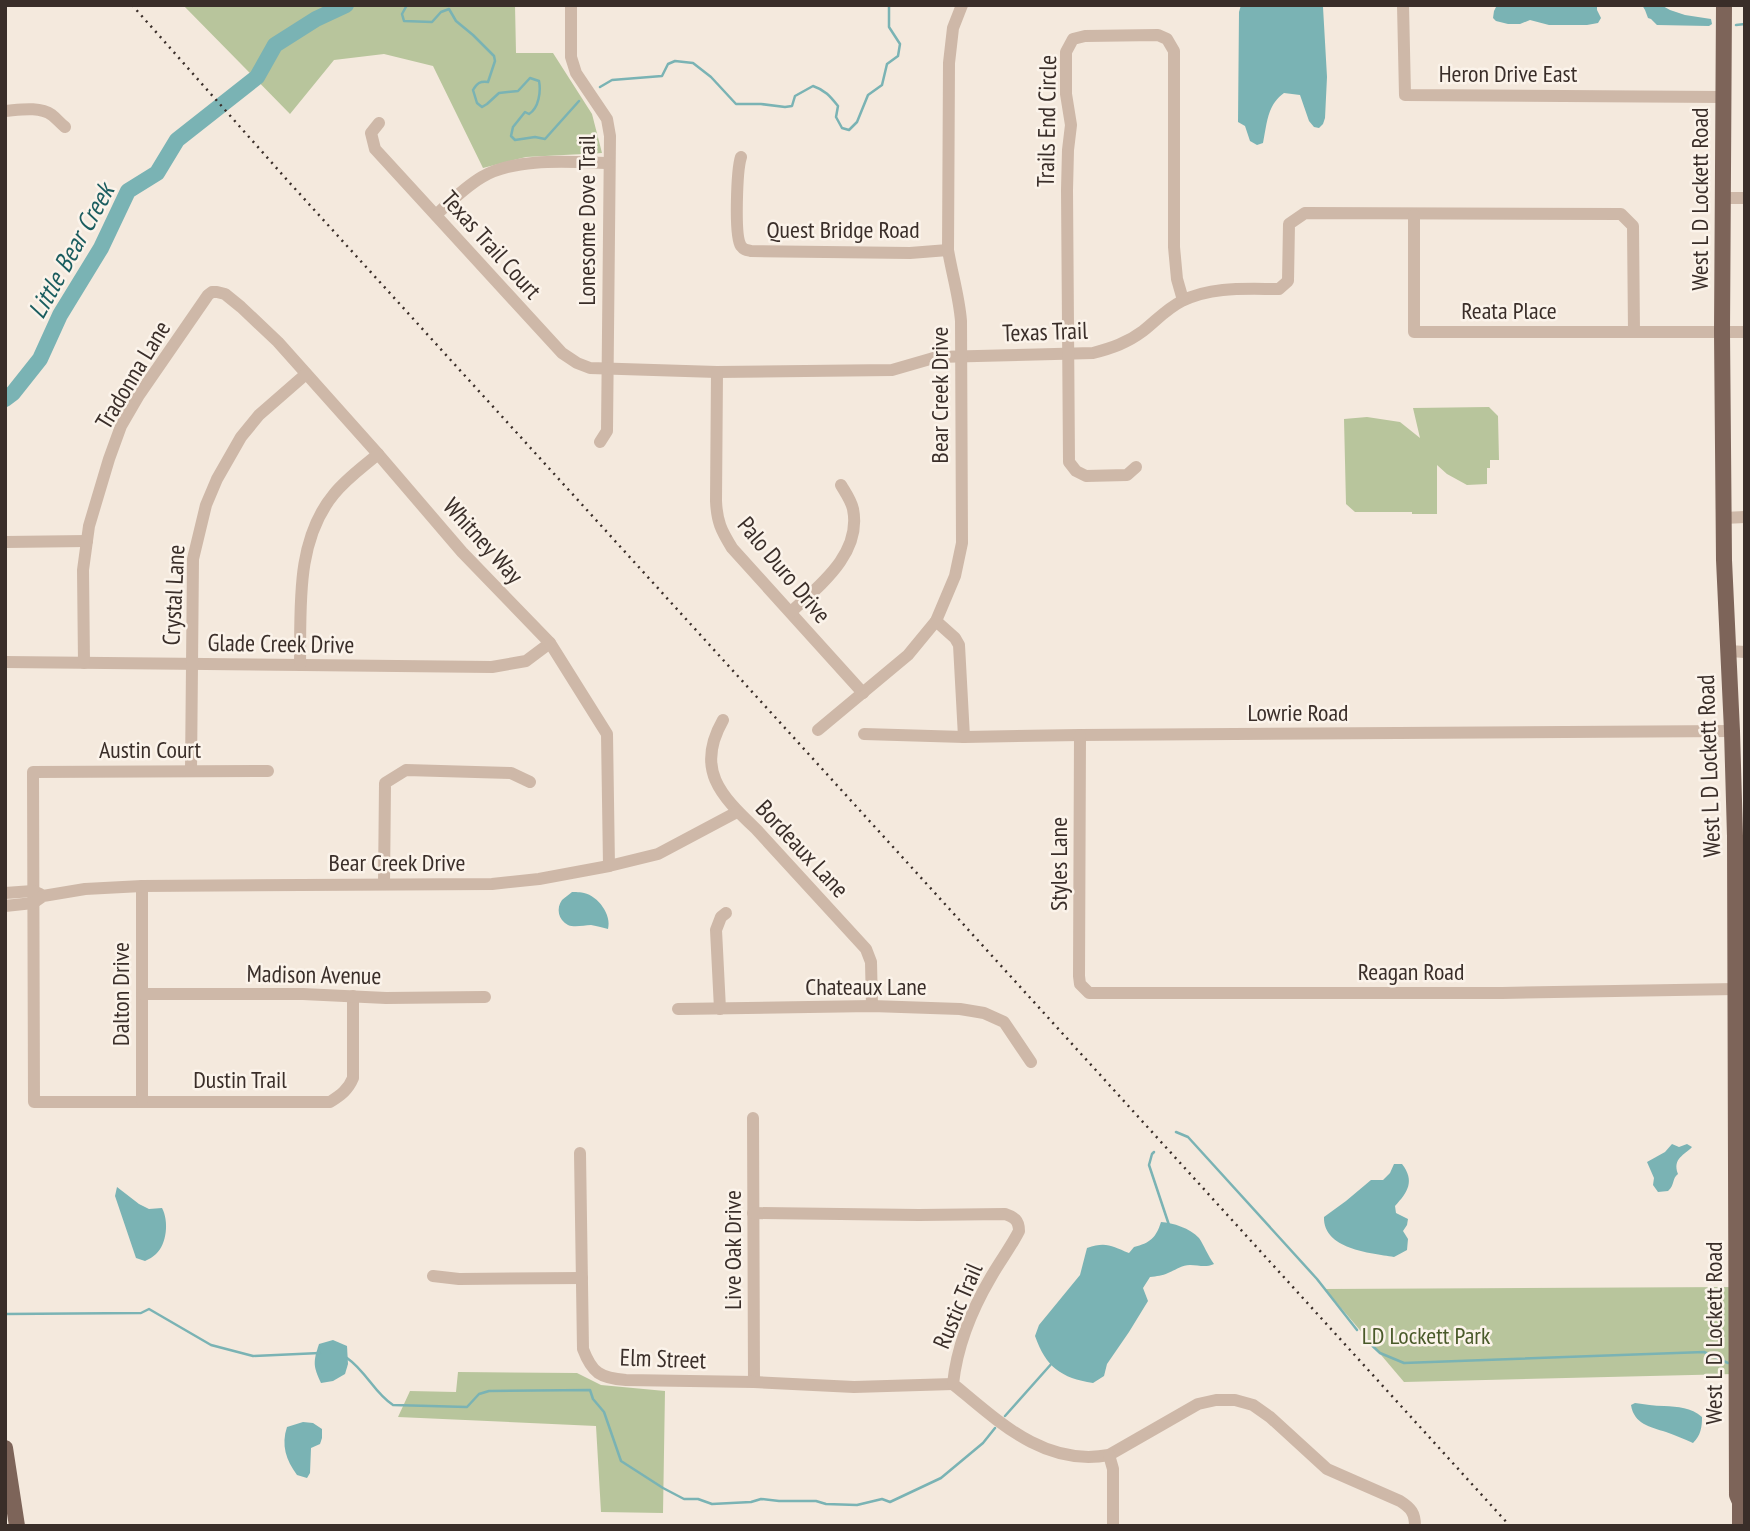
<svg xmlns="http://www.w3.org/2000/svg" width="1750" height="1531" viewBox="0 0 1750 1531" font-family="'PT Sans Narrow',sans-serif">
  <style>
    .green { fill: #b8c59c }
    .water { fill: #7ab3b4 }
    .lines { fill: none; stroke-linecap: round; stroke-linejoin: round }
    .stream { stroke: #7ab3b4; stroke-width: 2.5 }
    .river { stroke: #7ab3b4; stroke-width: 16 }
    .minor { stroke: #ceb8a8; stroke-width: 12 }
    .major { stroke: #7d6459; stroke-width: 16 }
    .rail { stroke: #3a2e29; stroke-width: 2.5; stroke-dasharray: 2 5; stroke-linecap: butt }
    .labels { text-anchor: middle; stroke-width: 5; stroke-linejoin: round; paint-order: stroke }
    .street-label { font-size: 24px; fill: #3a2e29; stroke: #fbf3ea }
    .park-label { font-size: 24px; fill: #4a5a2a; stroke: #fbf3ea }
    .water-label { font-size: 26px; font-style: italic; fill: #1b5d5f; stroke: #fbf3ea }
  </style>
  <rect width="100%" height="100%" fill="#f4e9dd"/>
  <!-- green -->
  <g class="green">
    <polygon points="183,5 515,5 516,53 553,53 592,114 602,153 526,157 483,168 433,66 384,54 334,60 290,114"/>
    <polygon points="1489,407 1498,416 1499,460 1490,460 1490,468 1487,468 1487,484 1467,485 1447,474 1437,465 1437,514 1412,514 1412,512 1355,512 1346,504 1344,419 1367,417 1400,422 1420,438 1413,408"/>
    <polygon points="1733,1287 1734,1374 1404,1382 1325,1289"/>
    <polygon points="458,1372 577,1373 601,1385 665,1391 663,1513 601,1512 596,1426 398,1417 410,1391 456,1392"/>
  </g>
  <!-- water -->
  <g class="water">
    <path d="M 1241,5 L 1322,5 L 1323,7 L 1327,77 L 1325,118 L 1323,124 L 1319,128 L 1314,127 L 1309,121 L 1300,95 L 1284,93 C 1267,105 1267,124 1263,143 L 1257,145 L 1250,141 L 1245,126 L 1238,122 L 1239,12 Z"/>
    <polygon points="1497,5 1597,5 1597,10 1601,18 1598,23 1587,25 1549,25 1530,20 1520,24 1508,24 1496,21 1493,18 1494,11"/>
    <polygon points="1642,5 1661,5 1670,10 1685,15 1711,19 1712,24 1709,26 1657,25 1651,19 1648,18 1645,10"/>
    <path d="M 572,892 C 574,892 582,892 584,893 C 598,896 612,915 608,929 C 603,928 598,926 591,925 C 584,925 575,928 568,925 C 558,920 556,908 562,900 C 565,897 569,895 572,892 Z"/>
    <path d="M 1672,1144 L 1679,1147 L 1687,1144 L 1692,1147 C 1685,1155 1672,1158 1678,1174 C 1672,1178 1675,1185 1668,1191 L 1658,1192 L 1653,1185 L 1654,1178 L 1647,1162 L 1665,1152 Z"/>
    <path d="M 1394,1164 L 1402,1164 C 1415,1181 1408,1192 1395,1206 L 1396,1213 L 1408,1219 L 1407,1225 L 1403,1231 L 1408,1239 L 1407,1250 L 1394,1257 C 1370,1253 1323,1249 1324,1217 L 1346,1201 L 1371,1180 L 1383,1180 L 1390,1173 Z"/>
    <path d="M 117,1187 L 139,1204 L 149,1209 L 162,1208 C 169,1221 167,1244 156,1254 C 153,1257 149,1259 145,1261 L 136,1258 L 115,1196 Z"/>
    <path d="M 1161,1222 C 1173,1223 1190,1228 1199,1238 C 1204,1245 1208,1256 1214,1264 C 1205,1268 1199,1265 1190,1265 C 1181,1265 1176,1270 1168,1273 C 1162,1276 1157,1276 1150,1277 L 1143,1288 L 1148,1301 L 1129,1332 L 1107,1364 L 1104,1376 L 1093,1383 C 1061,1378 1046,1367 1035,1336 L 1039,1325 L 1080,1275 L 1087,1248 C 1106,1241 1112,1246 1129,1253 L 1134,1247 C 1150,1243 1156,1238 1161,1222 Z"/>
    <path d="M 333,1340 L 347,1346 L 348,1364 L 345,1374 L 333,1381 L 321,1383 C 313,1366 313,1362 319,1344 Z"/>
    <path d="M 1635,1403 C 1645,1404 1654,1406 1664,1406 C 1678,1407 1691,1407 1702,1417 C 1702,1427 1701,1435 1693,1443 C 1684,1439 1675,1435 1666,1432 C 1650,1427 1634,1424 1631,1405 Z"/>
    <path d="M 303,1422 L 313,1423 L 322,1429 L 322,1438 L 320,1444 L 311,1448 L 310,1473 L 307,1478 L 297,1475 C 286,1460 281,1445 287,1427 Z"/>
  </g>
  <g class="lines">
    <!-- stream -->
    <g class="stream">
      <path d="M 407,5 L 402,14 L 404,21 L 432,22 L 441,12 L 449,9 L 456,21 L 473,35 L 494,56 L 495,61 L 488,82 C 480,81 477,83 473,90 L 477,103 L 482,107 L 487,104 L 499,93 L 518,91 L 530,78 L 539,81 C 541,91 539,108 529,114 L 525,112 L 513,127 L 511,136 L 515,140 L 535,137 L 545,139 L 579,101"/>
      <polyline points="1736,25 1745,24"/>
      <path d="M 600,87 L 612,80 L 662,76 L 668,64 L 675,61 L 693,63 L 711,77 L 736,104 L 761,104 L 785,107 L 792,106 L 795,96 L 813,86 C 825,90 830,96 838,106 L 836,117 L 842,128 L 849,130 L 857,122 L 868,95 L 882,85 L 887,64 L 898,56 L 900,44 L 889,27 L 889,5"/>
      <polyline points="1176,1132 1188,1137 1317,1279 1357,1330"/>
      <polyline points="1154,1152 1152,1154 1149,1165 1169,1225"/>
      <polyline points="5,1314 141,1313 149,1309 211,1345 253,1356 320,1353"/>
      <polyline points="1364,1338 1380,1353 1404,1363 1704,1352 1728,1363"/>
      <path d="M 347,1358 C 366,1371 375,1394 393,1405 L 467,1407 L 479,1394 L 489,1391 L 590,1390 L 593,1399 L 604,1412 L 621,1461 L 663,1488 L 684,1499 L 698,1499 L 712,1504 L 751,1502 L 761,1499 L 779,1501 L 816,1501 L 826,1504 L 857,1505 L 882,1499 L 890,1502 L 941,1478 L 983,1443 L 995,1428"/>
      <polyline points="1005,1416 1053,1362"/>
    </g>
    <!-- river -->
    <polyline class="river" points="5,399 13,393 40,359 60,315 101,248 128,191 157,173 177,140 257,77 275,45 316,19 346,5"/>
    <!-- minor -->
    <g class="minor">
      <polyline points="571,5 571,57 576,73 607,119 610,136 607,431 600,442"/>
      <polyline points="1403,5 1405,95 1723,97"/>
      <path d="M 5,111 C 19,110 39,106 52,115 C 56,118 60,123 65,127"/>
      <path d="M 379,123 L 371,133 L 375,149 L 562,353 L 577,363 L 590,368 L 717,372 L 892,370 L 937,357 L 1093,353 C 1112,348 1127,343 1143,331 C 1156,321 1166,309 1182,301 C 1212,286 1247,289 1279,289 L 1288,281 L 1289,224 L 1305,213 L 1621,214 L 1633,226 L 1634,332"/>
      <path d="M 741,157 C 737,169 734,236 741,246 C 744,250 746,250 751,251 L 910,253 L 948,250"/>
      <polyline points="1723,198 1745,198"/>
      <path d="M 436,215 C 450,202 465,187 482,177 C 516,157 570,162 609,163"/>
      <polyline points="1414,215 1414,332 1745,332"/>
      <path d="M 717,372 L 716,501 C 717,522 721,530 732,548 L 863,693"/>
      <polyline points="1136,467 1127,475 1086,476 1076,471 1069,462 1067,190 1068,150 1071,125 1066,94 1066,52 1073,39 1085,36 1158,35 1167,39 1174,51 1174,247 1177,279 1183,300"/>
      <polyline points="1724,518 1745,517"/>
      <polyline points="5,542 87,541"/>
      <path d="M 791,612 C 819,586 862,554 853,509 C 851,500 845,492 841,485"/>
      <polyline points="936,621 955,638 959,645 964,737"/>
      <polyline points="1729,651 1745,652"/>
      <polyline points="5,662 492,667 526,661 550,643"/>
      <polyline points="84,663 83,570 89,526 109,459 121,426 139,395 208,295 212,292 217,292 225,294 241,307 278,342 378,454 462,552 550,643 607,734 609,866"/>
      <path d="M 300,665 C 301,608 295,541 334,494 C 347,478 363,467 378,454"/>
      <path d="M 723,720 C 695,769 720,795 756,829 L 866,949 L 871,962 L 872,1006"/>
      <path d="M 818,730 L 908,655 L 936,621 L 955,576 L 962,543 L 961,321 C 959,296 952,274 948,250 L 949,63 L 953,28 L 962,5"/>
      <polyline points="864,734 964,737 1080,735 1732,731"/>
      <polyline points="1080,735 1079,976 1080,984 1089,993 1502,993 1736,989"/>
      <polyline points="191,771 193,559 206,505 217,479 241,437 259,415 306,374"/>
      <path d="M 268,771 L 33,772 L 34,1102 L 330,1102 C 341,1095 348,1090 353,1078 L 353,996"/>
      <polyline points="384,884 385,783 406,770 511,773 530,782"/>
      <polyline points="142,886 142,1101"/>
      <polyline points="5,893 33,891 40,894"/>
      <polyline points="5,906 33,903 43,896 85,889 142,886 492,884 539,879 609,866 658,854 737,812"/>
      <polyline points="142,994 303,994 386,998 485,997"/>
      <polyline points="678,1009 872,1006 960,1009 984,1013 1004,1022 1031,1062"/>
      <polyline points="720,1009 716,930 721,917 726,913"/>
      <polyline points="753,1118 754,1382"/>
      <path d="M 580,1153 L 583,1349 C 592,1373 600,1378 626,1380 L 754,1382 L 854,1387 L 953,1384"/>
      <path d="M 753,1213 L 919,1215 L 1005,1214 C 1014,1217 1019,1220 1019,1231 C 1011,1247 1000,1261 991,1277 C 971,1311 957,1345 953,1384 C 999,1422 1045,1467 1109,1455 L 1198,1404 L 1216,1400 L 1235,1400 L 1253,1405 L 1270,1417 L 1327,1469 L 1400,1501 C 1411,1508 1415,1513 1415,1526"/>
      <polyline points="433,1276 459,1279 582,1278"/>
      <polyline points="1109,1455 1113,1469 1113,1526"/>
    </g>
    <!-- major -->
    <g class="major">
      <polyline points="1724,5 1722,332 1724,560 1732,731 1735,836 1737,1495 1740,1502 1740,1526"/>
      <polyline points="5,1448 17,1526"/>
    </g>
    <!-- rail -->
    <polyline class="rail" points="132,5 288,181 1510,1526"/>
  </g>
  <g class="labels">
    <!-- street labels -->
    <g class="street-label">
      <text x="1508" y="82">Heron Drive East</text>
      <text transform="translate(1047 121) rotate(-89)" y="8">Trails End Circle</text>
      <text transform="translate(1700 199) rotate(-90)" y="8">West L D Lockett Road</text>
      <text transform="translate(587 220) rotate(-90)" y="8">Lonesome Dove Trail</text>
      <text x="843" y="238">Quest Bridge Road</text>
      <text transform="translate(491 245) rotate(48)" y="8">Texas Trail Court</text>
      <text x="1509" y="319">Reata Place</text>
      <text transform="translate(1045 332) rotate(-2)" y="8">Texas Trail</text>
      <text transform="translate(133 375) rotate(-59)" y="8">Tradonna Lane</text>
      <text transform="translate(940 395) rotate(-90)" y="8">Bear Creek Drive</text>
      <text transform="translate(483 541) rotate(48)" y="8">Whitney Way</text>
      <text transform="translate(784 570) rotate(50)" y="8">Palo Duro Drive</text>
      <text transform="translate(174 595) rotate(-87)" y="8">Crystal Lane</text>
      <text transform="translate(281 644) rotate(1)" y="8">Glade Creek Drive</text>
      <text x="1298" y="721">Lowrie Road</text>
      <text x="150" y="758">Austin Court</text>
      <text transform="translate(1709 766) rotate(-92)" y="8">West L D Lockett Road</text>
      <text transform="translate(802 849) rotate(47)" y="8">Bordeaux Lane</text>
      <text x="397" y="871">Bear Creek Drive</text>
      <text transform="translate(1059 864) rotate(-90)" y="8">Styles Lane</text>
      <text x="1411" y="980">Reagan Road</text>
      <text transform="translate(314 975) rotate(1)" y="8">Madison Avenue</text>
      <text x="866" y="995">Chateaux Lane</text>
      <text transform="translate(121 994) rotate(-90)" y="8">Dalton Drive</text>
      <text x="240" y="1088">Dustin Trail</text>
      <text transform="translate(733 1250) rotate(-90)" y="8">Live Oak Drive</text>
      <text transform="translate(958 1306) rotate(-67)" y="8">Rustic Trail</text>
      <text transform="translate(1714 1333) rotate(-90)" y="8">West L D Lockett Road</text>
      <text transform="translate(663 1359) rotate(2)" y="8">Elm Street</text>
    </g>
    <!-- park labels -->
    <g class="park-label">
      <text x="1426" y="1344">LD Lockett Park</text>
    </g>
    <!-- water labels -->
    <g class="water-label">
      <text transform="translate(71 251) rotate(-61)" y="9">Little Bear Creek</text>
    </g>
  </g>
  <!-- border -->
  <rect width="1750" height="1531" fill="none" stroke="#3a2e29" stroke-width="14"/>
</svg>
